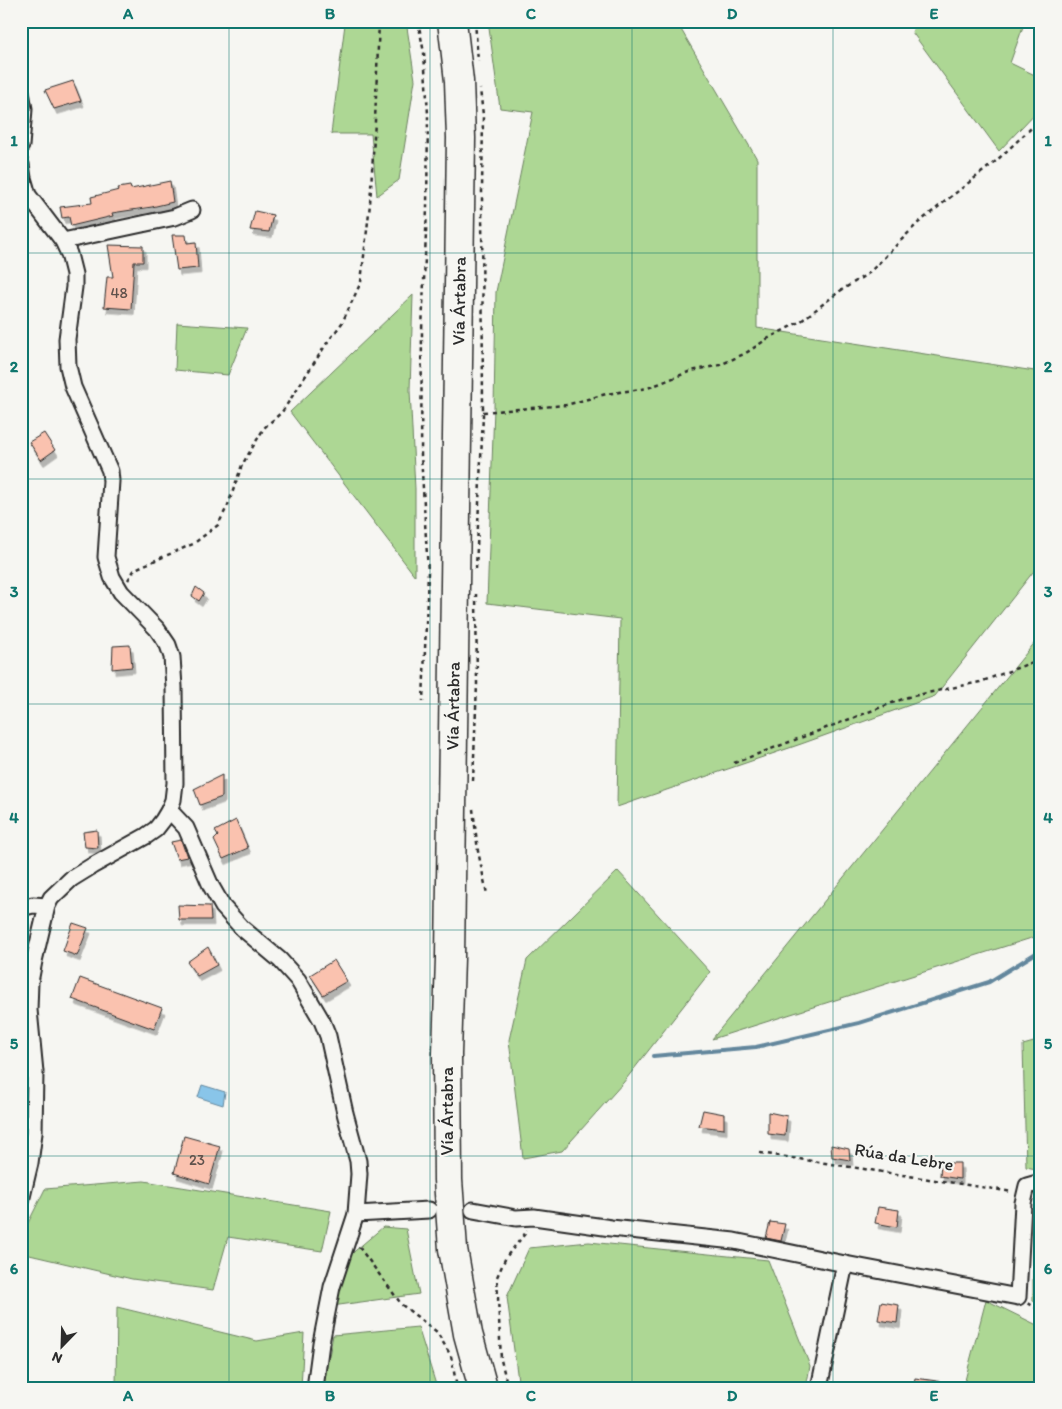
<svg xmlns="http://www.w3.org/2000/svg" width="1062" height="1409" viewBox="0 0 1062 1409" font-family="Itim,sans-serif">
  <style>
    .green { fill: #add794; stroke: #6c8160 }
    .water { fill: #89c5e9; stroke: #63879d }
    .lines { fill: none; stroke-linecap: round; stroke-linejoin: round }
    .stream { stroke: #63879d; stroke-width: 4 }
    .building { fill: #fac2af; stroke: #2b2b2b; filter: url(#shadow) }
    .street-casing { stroke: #2b2b2b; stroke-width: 19 }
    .highway-casing { stroke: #2b2b2b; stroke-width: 31 }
    .path { stroke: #2b2b2b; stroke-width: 2.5; stroke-dasharray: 4 4; stroke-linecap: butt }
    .street { stroke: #f6f6f2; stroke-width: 15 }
    .highway { stroke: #f6f6f2; stroke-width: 28 }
    .grid { fill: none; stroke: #0f766e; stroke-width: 1; stroke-opacity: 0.55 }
    .labels { text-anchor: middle; stroke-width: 4.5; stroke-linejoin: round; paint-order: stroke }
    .number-label { font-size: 15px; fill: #5f514c }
    .street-label { font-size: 18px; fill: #2b2b2b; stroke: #f6f6f2 }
    .neatline { fill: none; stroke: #0f766e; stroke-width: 2 }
    .grid-label { font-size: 16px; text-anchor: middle; font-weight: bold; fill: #0f766e }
  </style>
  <defs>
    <filter id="shadow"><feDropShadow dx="3" dy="5.5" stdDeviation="0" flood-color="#0004"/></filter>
  </defs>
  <rect width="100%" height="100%" fill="#f6f6f2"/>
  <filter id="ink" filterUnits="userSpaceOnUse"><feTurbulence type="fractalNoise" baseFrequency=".02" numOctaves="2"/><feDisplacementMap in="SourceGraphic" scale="10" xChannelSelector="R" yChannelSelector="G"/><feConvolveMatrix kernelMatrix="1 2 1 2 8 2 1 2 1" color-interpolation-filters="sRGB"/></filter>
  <g filter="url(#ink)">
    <!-- green -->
    <g class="green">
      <polygon points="337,21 406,21 415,80 399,180 377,196 371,134 331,134 345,24"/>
      <polygon points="488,21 676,21 757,159 757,328 1041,372 1041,562 935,696 801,744 617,807 620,619 487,603 494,408 496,292 533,112 500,108"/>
      <polygon points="917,21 1025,21 1010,63 1041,78 1041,107 999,151 912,32"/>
      <polygon points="413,295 410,390 415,489 415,576 290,412"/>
      <polygon points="177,323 247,328 228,375 175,370"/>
      <polygon points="1041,635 1041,935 712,1039"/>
      <polygon points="618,871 710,972 623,1083 562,1151 523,1158 509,1040 527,960"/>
      <polygon points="1041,1040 1041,1170 1026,1167 1023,1045"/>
      <polygon points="144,1181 331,1211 322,1251 228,1237 213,1290 132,1279 21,1253 21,1237 45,1189"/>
      <polygon points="383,1227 406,1229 419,1294 332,1306 349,1256"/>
      <polygon points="589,1242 768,1260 810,1366 806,1388 519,1388 507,1297 529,1248"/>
      <polygon points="1033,1270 1041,1270 1041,1306 1033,1301"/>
      <polygon points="986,1300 1041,1327 1041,1388 963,1388"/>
      <polygon points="117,1307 257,1341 304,1333 301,1388 116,1388"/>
      <polygon points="418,1327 437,1388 323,1388 333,1335"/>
    </g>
    <!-- water -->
    <polygon class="water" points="202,1085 225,1092 223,1105 198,1097"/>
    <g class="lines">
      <!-- stream -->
      <polyline class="stream" points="653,1056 756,1047 859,1023 989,982 1041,950"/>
    </g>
    <!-- building -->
    <g class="building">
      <polygon points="73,81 81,101 54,109 45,90"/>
      <polygon points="170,181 173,202 152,207 112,213 113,216 71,226 69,217 62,218 60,207 92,203 91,197 119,190 118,188 130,186 131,189"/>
      <polygon points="255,211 273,215 269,232 250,230"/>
      <polygon points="172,235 186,235 187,243 196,242 198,268 177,270"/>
      <polygon points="108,245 143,246 143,262 134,262 131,309 104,307 107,277 113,277"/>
      <polygon points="44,433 55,450 41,460 29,442"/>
      <polygon points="196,587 204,593 199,601 192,596"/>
      <polygon points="130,645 132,667 112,669 113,646"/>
      <polygon points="222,775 222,797 200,805 194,789"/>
      <polygon points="236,820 248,848 223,859 214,840 218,836 215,831"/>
      <polygon points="97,830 98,848 85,847 83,832"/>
      <polygon points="181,840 187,857 177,859 171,842"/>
      <polygon points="178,905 210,906 211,920 179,920"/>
      <polygon points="73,923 88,928 77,956 63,951"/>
      <polygon points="208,947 217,965 197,976 187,962"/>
      <polygon points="334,960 347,981 323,995 310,975"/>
      <polygon points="80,978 162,1008 154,1029 72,999"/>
      <polygon points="703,1110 724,1114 724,1129 699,1126"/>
      <polygon points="768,1112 787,1116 785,1136 768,1134"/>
      <polygon points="184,1136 220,1146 209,1184 174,1173"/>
      <polygon points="831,1145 849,1149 850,1160 832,1157"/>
      <polygon points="941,1163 960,1163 960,1179 940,1176"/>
      <polygon points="878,1207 899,1210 897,1227 875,1223"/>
      <polygon points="770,1222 785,1224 781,1241 766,1238"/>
      <polygon points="881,1302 899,1305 897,1323 878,1320"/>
      <polygon points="915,1378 944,1382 944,1388 913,1388"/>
    </g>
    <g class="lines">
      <defs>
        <g id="street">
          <polyline points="21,92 24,109 21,146"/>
          <polyline points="21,164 23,178 28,195 63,241 69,254 74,274 74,287 67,339 68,366 73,387 110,471 111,481 106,557 112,577 121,592 157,629 168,645 172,657 174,687 175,783 173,800 169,810 163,820 156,829 146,836 92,866 71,879 51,898 47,906 34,961 30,982 29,1010 35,1072 34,1133 30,1163 21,1201"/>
          <polyline points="63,241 175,217 192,210"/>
          <polyline points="169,810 186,828 211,886 223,907 242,928 280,960 298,980 322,1021 328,1036 345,1113 358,1161 359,1174 356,1214 332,1287 321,1343 315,1388"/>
          <polyline points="21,908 33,905 47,906"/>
          <polyline points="473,1210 516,1218 534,1217 611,1228 734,1241 845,1264 1018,1297 1023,1203 1027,1186 1041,1182"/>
          <polyline points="356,1214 429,1210"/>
          <polyline points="819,1388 845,1264"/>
        </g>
        <polyline id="highway" points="452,21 459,81 461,138 450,958 447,1054 448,1180 453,1249 468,1334 483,1388"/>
      </defs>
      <!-- street casing -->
      <use href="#street" class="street-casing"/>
      <!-- highway casing -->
      <use href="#highway" class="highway-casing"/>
      <!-- path -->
      <g class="path">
        <polyline points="418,21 424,53 428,114 427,208 422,330 421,455 428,572 423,701"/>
        <polyline points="475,21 478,61"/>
        <polyline points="483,412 566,405 606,394 648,388 691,371 720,365 746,353 767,339 801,321 840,291 869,273 918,223 996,161 1041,119"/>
        <polyline points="476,569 483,415 482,192 483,115 480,89"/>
        <polyline points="128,580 135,569 193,544 218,525 228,505 242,465 264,428 282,412 327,343 342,323 361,282 370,204 375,121 379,21"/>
        <polyline points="734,763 908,697 980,682 1041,659"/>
        <polyline points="473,781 477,684 476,594"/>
        <polyline points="473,809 478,851 487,894"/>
        <polyline points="760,1153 1013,1192"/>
        <polyline points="359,1247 402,1305 437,1332 451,1356 457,1388"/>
        <polyline points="1028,1303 1041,1311"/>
        <polyline points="508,1388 501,1360 497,1277 506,1257 524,1235 527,1230"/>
      </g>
      <!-- street -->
      <use href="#street" class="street"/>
      <!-- highway -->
      <use href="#highway" class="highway"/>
    </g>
  </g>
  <!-- grid -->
  <path class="grid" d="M 229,21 L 229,1388M 430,21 L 430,1388M 632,21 L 632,1388M 833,21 L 833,1388M 21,253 L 1041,253M 21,479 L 1041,479M 21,704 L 1041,704M 21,930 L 1041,930M 21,1156 L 1041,1156"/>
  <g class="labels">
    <!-- number labels -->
    <g class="number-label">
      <text x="119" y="298">48</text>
      <text x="197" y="1165">23</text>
    </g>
    <!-- street labels -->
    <g class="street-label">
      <text transform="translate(459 301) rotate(-89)" y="6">Vía Ártabra</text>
      <text transform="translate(453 706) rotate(-89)" y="6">Vía Ártabra</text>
      <text transform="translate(447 1111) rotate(-90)" y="6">Vía Ártabra</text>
      <text transform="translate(904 1157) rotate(9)" y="6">Rúa da Lebre</text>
    </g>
  </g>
  <!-- margin -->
  <rect width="1062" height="1409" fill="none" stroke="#f6f6f2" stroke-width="55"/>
  <!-- north arrow -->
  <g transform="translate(62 1346) rotate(203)" stroke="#f6f6f2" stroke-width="4" paint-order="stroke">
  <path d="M0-4L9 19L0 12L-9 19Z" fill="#2b2b2b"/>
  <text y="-8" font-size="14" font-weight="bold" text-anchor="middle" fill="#2b2b2b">N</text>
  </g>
  <rect x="28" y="28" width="1006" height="1354" class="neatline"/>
  <g class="grid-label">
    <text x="128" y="19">A</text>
    <text x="330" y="19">B</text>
    <text x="531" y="19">C</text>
    <text x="732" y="19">D</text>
    <text x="934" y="19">E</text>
    <text x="14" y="146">1</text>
    <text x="1048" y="146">1</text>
    <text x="14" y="372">2</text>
    <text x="1048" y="372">2</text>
    <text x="14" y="597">3</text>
    <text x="1048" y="597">3</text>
    <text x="14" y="823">4</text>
    <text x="1048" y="823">4</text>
    <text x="14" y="1049">5</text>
    <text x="1048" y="1049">5</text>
    <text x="14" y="1274">6</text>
    <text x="1048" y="1274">6</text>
    <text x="128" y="1401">A</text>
    <text x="330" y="1401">B</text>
    <text x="531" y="1401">C</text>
    <text x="732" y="1401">D</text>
    <text x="934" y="1401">E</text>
  </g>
</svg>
